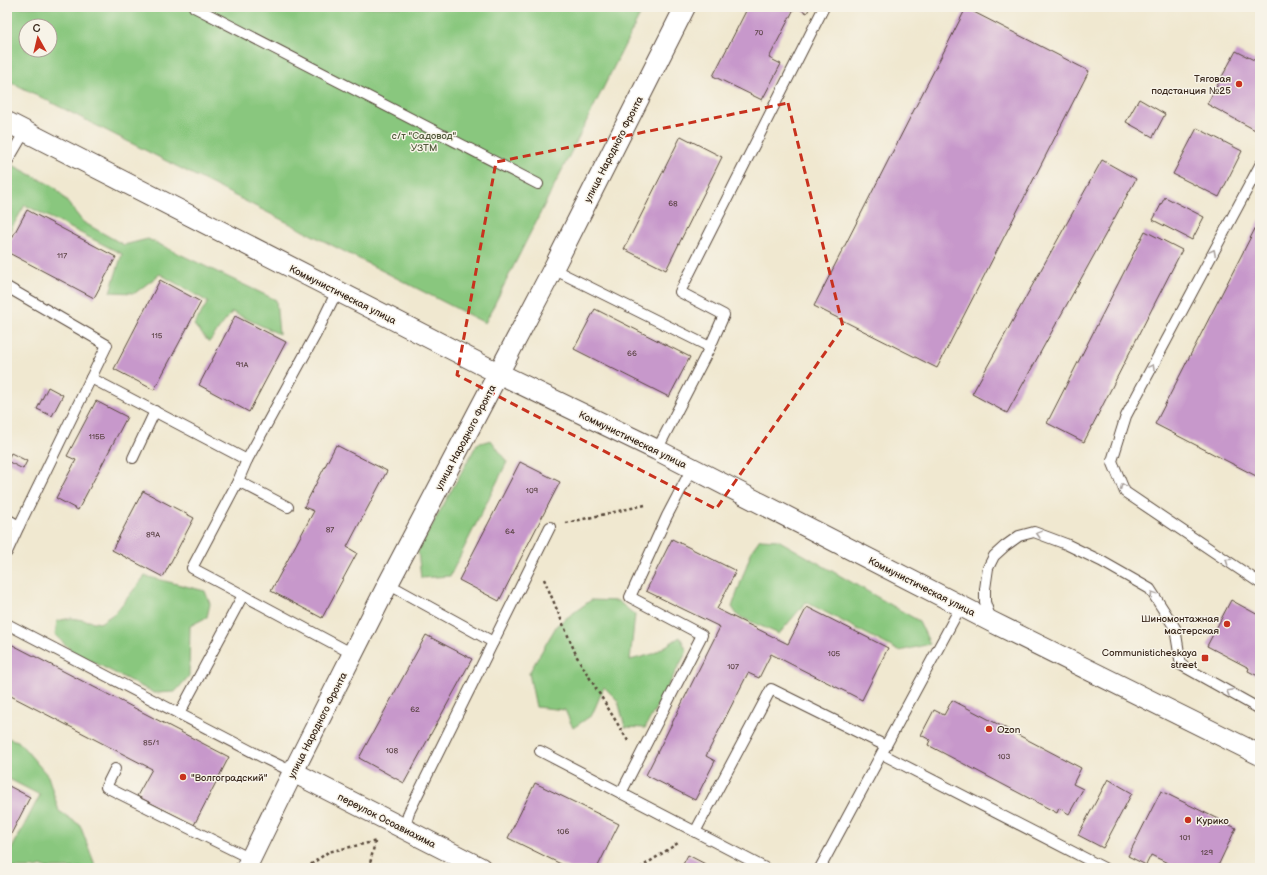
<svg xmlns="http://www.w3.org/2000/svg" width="1267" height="875" viewBox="0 0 1267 875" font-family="'Balsamiq Sans',sans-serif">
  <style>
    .green { fill: #89c77e; stroke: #62784e; fill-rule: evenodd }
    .building { fill: #c798cb }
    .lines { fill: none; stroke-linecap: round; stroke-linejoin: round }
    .lane-casing { stroke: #564639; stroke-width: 12 }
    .street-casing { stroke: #564639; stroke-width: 22 }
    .path { stroke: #564639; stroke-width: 2.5; stroke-dasharray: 3 3; stroke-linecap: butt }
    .lane { stroke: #fff; stroke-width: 10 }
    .street { stroke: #fff; stroke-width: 20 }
    .oneway { stroke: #a79f9a }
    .marked { fill: none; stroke: #c8321e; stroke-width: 3; stroke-dasharray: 8 5; stroke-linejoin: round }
    .poi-dot { fill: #c8321e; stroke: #f7f3e8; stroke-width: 1.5 }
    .labels { text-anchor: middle; stroke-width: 3; stroke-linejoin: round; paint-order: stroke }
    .number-label { font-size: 8px; fill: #5e4649 }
    .poi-label { font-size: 10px; fill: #3b2a1e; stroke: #f7f3e8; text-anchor: end }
    .park-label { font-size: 10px; fill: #52593b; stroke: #f7f3e8 }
    .street-label { font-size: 10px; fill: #3b2a1e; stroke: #f7f3e8 }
  </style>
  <rect width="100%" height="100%" fill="#f7f3e8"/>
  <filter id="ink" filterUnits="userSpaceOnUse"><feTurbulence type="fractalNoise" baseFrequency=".025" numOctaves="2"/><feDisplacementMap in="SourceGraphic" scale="8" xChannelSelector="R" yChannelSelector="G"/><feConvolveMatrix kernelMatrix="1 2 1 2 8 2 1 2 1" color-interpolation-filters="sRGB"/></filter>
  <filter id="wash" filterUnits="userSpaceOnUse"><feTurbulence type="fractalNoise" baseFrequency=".012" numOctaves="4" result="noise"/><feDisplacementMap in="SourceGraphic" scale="16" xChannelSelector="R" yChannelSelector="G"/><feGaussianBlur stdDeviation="0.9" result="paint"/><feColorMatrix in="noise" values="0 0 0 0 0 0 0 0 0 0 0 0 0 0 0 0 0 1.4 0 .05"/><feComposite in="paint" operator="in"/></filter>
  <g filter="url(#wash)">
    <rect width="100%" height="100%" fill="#f0e8d0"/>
    <!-- green -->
    <g class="green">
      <path d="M 7,7 L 644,7 L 485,323 L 7,80 ZM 26,26 L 50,26 L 50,50 L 26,50 Z"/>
      <polygon points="7,162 56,188 83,222 124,245 148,239 276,300 279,334 232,312 209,342 194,325 208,302 160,274 135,293 110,292 122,254 25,205 7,236"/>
      <polygon points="491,440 507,462 450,576 421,578 418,551 477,444"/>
      <polygon points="760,539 778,540 919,621 930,644 899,651 806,602 779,634 738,616 732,607 752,550"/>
      <polygon points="145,576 205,591 210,604 207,617 190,626 189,676 175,692 154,693 72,651 55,635 57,621 71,618 100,623 115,613"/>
      <polygon points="591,600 618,601 635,615 630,660 653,654 680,637 687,651 645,728 625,727 618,701 604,687 592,715 573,728 565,710 536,707 529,673 557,625"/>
      <polygon points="7,738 18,741 48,776 59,811 80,825 95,865 93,868 47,868 43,866 36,868 7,868 7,858 40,795 7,778"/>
    </g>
    <g id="blocks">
      <!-- building -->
      <g class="building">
        <polygon points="748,7 795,7 769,58 781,64 762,100 713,76"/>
        <polygon points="796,7 810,7 807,13"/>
        <polygon points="966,8 1089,71 937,368 814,306"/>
        <polygon points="1236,51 1260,63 1260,130 1259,132 1207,104"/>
        <polygon points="1139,99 1165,114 1153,137 1126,122"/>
        <polygon points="1197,128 1242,151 1219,197 1173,174"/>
        <polygon points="681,136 722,157 666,270 624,249"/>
        <polygon points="1102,160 1136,179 1007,413 972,394"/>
        <polygon points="1165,197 1204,217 1192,240 1153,220"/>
        <polygon points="27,210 116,257 94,298 7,252 7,247"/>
        <polygon points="1260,219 1260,478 1155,424"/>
        <polygon points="1145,231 1182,250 1084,442 1047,423"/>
        <polygon points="160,280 201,302 154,390 114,369"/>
        <polygon points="595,309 690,357 669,397 574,349"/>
        <polygon points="235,316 286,342 249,412 199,385"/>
        <polygon points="48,387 63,395 52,416 37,409"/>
        <polygon points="96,401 127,417 78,510 56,498 76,460 67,456"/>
        <polygon points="336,445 387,471 347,547 357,553 322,618 271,591 314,511 304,507"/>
        <polygon points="11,453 27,461 23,469 7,461"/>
        <polygon points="520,462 560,482 499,601 459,580"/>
        <polygon points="143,491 194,518 163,577 112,550"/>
        <polygon points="672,539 736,571 717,609 788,644 807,607 888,648 862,700 771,654 759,678 748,673 706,756 715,761 695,800 646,775 720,627 646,591"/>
        <polygon points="1231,600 1260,616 1260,677 1248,671 1249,668 1207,646"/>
        <polygon points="426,635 472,659 404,783 359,758"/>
        <polygon points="7,642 229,757 194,825 137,796 152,769 7,694"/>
        <polygon points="952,700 1081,768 1073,784 1083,789 1069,814 1059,808 1057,813 928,745 930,740 921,735 934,710 944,715"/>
        <polygon points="1108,779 1132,793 1103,848 1078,835"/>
        <polygon points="535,783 619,824 597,868 569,868 508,838"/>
        <polygon points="7,785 30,797 7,842"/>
        <polygon points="1161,791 1236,828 1217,868 1178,868 1151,855 1146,865 1128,856"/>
        <polygon points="688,855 713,868 681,868"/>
      </g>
    </g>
  </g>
  <g filter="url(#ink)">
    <use href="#blocks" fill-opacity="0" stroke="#564639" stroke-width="1"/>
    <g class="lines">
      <defs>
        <g id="lane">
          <polyline points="194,7 538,184"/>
          <polyline points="7,162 25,131"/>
          <polyline points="1260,165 1126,416 1112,461 1125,492 1260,583"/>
          <polyline points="553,269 710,347 657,450"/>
          <polyline points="7,287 107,345 19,526"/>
          <polyline points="710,347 724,315 680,292 824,7"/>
          <polyline points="91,378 247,460 316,334 337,291"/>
          <polyline points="133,458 155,411"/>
          <polyline points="238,481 247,460"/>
          <polyline points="7,519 19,526 7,552"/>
          <polyline points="388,584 493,642"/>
          <polyline points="243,595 353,654"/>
          <polyline points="991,620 985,602 985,589 988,568 994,556 1005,546 1019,536 1034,532 1066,544 1101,561 1150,589 1175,628 1181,665 1258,708 1260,710"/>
          <polyline points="7,624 266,759 293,772"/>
          <polyline points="179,714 243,595 192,568 238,481 288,507"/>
          <polyline points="540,751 765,868"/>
          <polyline points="882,754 1104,868"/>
          <polyline points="115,769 106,787 251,859"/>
          <polyline points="621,793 702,635 630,597 667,516 692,468"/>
          <polyline points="404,829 409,812 550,527"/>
          <polyline points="695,832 771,689 886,746"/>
          <polyline points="820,868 961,606"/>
        </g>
        <g id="street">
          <polyline points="7,122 498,373 657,450 992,622 1260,755"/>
          <polyline points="293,772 481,868"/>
          <polyline points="246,868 293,772 388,584 553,269 685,7"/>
        </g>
      </defs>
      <!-- lane casing -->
      <use href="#lane" class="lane-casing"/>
      <!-- street casing -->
      <use href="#street" class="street-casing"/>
      <!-- path -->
      <g class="path">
        <polyline points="566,523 645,505"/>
        <polyline points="544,579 577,657 628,741"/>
        <polyline points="306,868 328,852 377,841"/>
        <polyline points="369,868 375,842"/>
        <polyline points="640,868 678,843"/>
      </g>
      <!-- lane -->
      <use href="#lane" class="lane"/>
      <!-- street -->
      <use href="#street" class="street"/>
    </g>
    <!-- one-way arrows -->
    <defs><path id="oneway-chevron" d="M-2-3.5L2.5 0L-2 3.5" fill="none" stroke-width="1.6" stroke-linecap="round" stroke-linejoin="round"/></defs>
    <g class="oneway">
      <use href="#oneway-chevron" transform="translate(1213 252) rotate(-62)"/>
      <use href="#oneway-chevron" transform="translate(1152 367) rotate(-62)"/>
      <use href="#oneway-chevron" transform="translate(1123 486) rotate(-114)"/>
      <use href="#oneway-chevron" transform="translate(1039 534) rotate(-163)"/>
      <use href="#oneway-chevron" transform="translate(1228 561) rotate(-146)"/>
      <use href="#oneway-chevron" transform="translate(1153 594) rotate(-124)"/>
      <use href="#oneway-chevron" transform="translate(1229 692) rotate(-151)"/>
    </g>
  </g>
  <!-- marked area -->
  <path class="marked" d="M 788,103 L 843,327 L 716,509 L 457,375 L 496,162 Z"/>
  <!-- markers -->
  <g class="poi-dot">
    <circle cx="1239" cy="84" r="4"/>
    <circle cx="1227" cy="624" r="4"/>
    <rect x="1201" y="654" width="8" height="8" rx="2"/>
    <circle cx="989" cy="729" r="4"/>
    <circle cx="183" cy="777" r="4"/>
    <circle cx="1188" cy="820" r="4"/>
  </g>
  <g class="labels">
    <!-- number labels -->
    <g class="number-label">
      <text x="759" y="35">70</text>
      <text x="673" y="206">68</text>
      <text x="62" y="258">117</text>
      <text x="157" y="338">115</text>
      <text x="632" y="356">66</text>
      <text x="242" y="367">91А</text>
      <text x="97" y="439">115Б</text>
      <text x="532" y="493">109</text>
      <text x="330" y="532">87</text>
      <text x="510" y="534">64</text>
      <text x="153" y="537">89А</text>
      <text x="834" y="656">105</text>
      <text x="733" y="669">107</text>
      <text x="415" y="712">62</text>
      <text x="151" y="745">85/1</text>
      <text x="392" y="753">108</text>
      <text x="1004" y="759">103</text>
      <text x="563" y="834">106</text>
      <text x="1185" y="840">101</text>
      <text x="1207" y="855">129</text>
    </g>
    <!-- poi labels -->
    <g class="poi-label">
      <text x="1231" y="82">Тяговая<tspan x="1231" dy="12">подстанция №25</tspan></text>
      <text x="1219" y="622">Шиномонтажная<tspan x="1219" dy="12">мастерская</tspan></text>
      <text x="1197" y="656">Communisticheskaya<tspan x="1197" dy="12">street</tspan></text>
      <text x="997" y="733" text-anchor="start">Ozon</text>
      <text x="191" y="781" text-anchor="start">"Волгоградский"</text>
      <text x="1196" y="824" text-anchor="start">Курико</text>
    </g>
    <!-- park labels -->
    <g class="park-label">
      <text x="424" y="139">с/т "Садовод"<tspan x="424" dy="12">УЗТМ</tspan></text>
    </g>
    <!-- street labels -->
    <g class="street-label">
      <text transform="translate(613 149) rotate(-63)" y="4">улица Народного Фронта</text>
      <text transform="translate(343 294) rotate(27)" y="4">Коммунистическая улица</text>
      <text transform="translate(465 437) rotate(-62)" y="4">улица Народного Фронта</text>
      <text transform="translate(633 439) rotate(26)" y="4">Коммунистическая улица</text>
      <text transform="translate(922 586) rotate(27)" y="4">Коммунистическая улица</text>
      <text transform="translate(317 725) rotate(-63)" y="4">улица Народного Фронта</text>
      <text transform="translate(387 820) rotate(27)" y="4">переулок Осоавиахима</text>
    </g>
  </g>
  <!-- margin -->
  <rect width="1267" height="875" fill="none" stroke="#f7f3e8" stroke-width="24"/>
  <!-- north arrow -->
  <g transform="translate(38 38) rotate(352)"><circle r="19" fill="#f7f3e8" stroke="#aca397"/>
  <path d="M0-3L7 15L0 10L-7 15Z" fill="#c8321e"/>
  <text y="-6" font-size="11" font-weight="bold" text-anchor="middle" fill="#3b2a1e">С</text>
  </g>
</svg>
